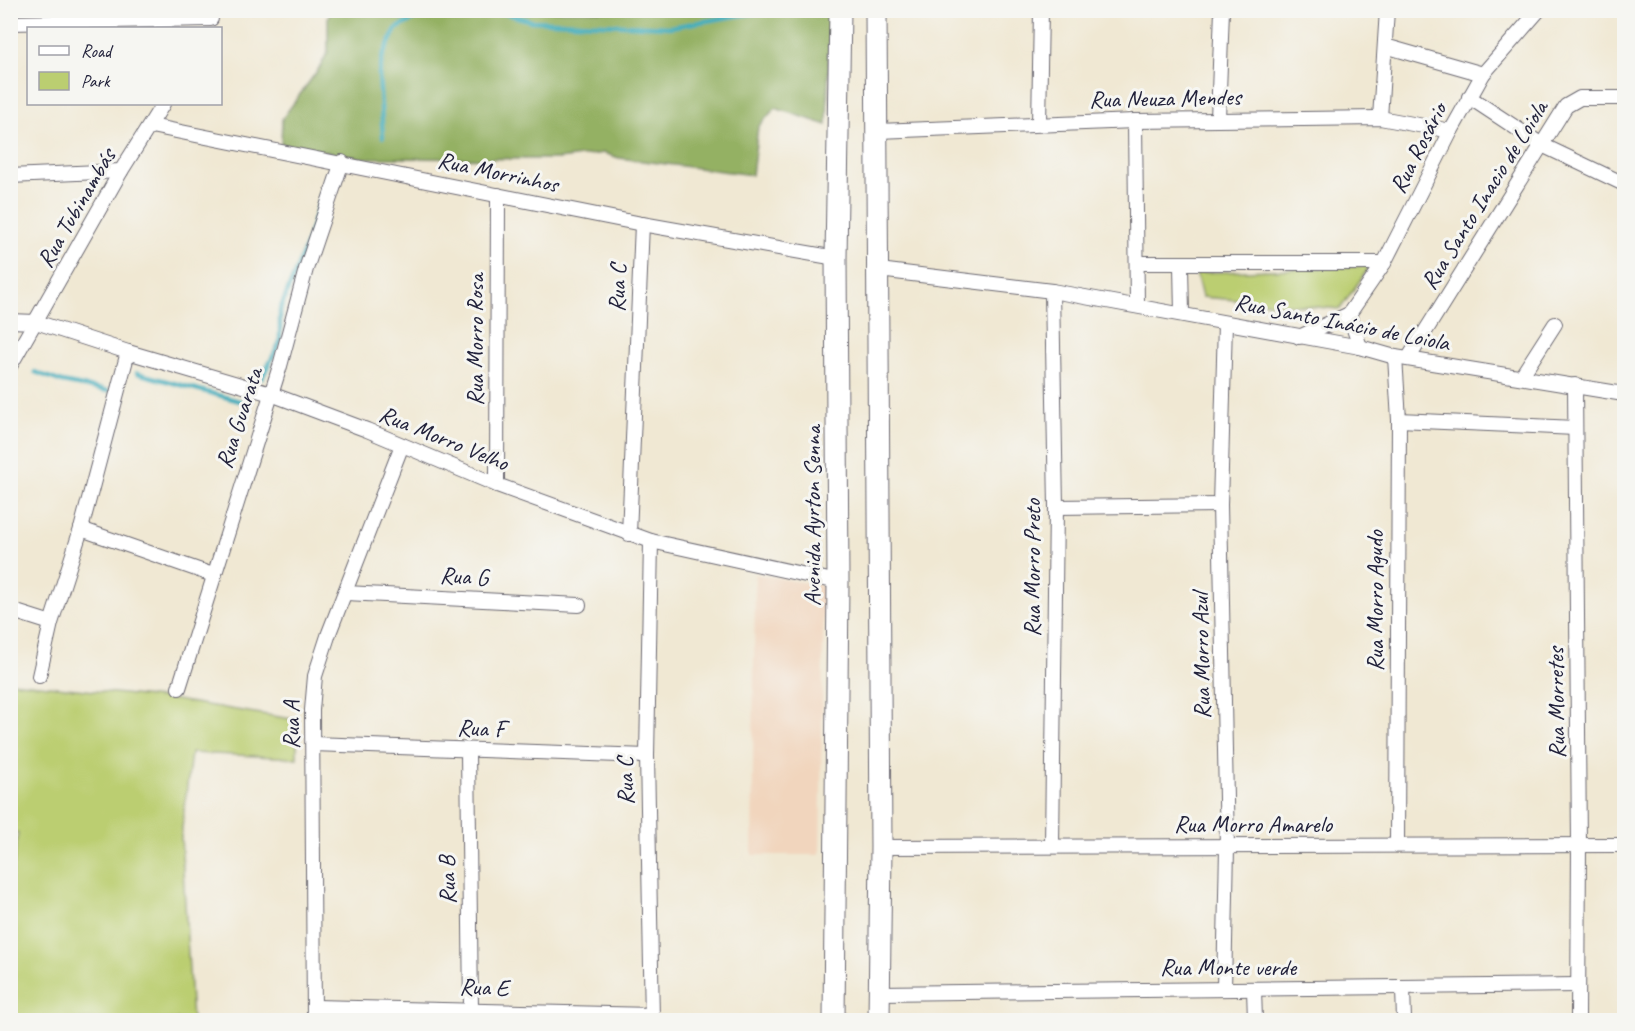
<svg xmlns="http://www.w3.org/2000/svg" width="1635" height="1031" viewBox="0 0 1635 1031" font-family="Caveat,sans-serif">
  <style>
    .built { fill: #f1d5bd }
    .green { fill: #bbce71; stroke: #6e7856; stroke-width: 1.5 }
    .forest { fill: #94b163; stroke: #5b6a4f; stroke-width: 1.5 }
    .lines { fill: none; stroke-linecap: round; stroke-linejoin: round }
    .stream { stroke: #3dacbb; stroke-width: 4.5 }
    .street-casing { stroke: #6a6770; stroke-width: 16 }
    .primary-casing { stroke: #6a6770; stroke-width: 23 }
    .street { stroke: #fff; stroke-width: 14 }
    .primary { stroke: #fff; stroke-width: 21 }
    .labels { text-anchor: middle; stroke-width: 6; stroke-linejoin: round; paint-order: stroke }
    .street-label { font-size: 24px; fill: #22223b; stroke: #f6f6f2 }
  </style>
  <rect width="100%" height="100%" fill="#f6f6f2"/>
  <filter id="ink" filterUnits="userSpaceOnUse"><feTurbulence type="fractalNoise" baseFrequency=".0167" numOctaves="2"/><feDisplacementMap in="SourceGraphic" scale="12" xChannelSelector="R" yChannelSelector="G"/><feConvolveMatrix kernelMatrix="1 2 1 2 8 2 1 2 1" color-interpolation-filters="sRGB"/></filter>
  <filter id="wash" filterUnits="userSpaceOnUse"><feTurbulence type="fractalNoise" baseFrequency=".008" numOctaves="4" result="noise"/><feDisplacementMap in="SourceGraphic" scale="24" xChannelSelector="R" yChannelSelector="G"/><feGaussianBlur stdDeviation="1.35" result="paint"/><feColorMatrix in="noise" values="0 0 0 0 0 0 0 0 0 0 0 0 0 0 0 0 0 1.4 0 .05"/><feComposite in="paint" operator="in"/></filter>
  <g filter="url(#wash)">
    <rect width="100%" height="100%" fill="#f0e8d3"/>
    <!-- built -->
    <polygon class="built" points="755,574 824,586 820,855 752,855"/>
    <!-- green -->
    <g class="green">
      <polygon points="1370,266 1340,309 1202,297 1196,273"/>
      <polygon points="11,682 170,699 297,720 297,758 191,753 181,836 192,1020 11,1020 10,889 18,833 10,832"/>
    </g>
    <!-- forest -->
    <polygon class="forest" points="331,11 830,11 827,125 775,108 758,127 752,175 619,158 604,153 559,159 362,158 281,144 282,119 320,67 328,51 328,17"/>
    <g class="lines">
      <!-- stream -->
      <g class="stream">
        <polyline points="494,10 531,21 670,27 772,10"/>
        <polyline points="383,137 379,74 383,55 396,29 427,12 479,10"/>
        <polyline points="35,372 62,382 108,391"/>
        <polyline points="137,373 247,403"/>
        <polyline points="262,378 280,342 280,310 305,248 328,176"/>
      </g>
    </g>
  </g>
  <g filter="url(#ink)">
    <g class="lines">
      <defs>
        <g id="street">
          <polyline points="10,23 211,19"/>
          <polyline points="1385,46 1483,74"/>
          <polyline points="1469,97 1542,145 1624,184"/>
          <polyline points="1380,118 1387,10"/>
          <polyline points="1218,119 1222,10"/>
          <polyline points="1135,121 1137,305"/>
          <polyline points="1039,124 1041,10"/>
          <polyline points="151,126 642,224 836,258"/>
          <polyline points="878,131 1135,121 1380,118 1451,131"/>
          <polyline points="10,176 121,171"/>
          <polyline points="1139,263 1384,263"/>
          <polyline points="1181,265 1182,314"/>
          <polyline points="879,270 1052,291 1360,347 1395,357 1624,394"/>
          <polyline points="1349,314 1360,347"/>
          <polyline points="10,321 36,322 128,352 271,394 367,430 497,485 651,541 838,582"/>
          <polyline points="1299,337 1349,314 1384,263 1451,131 1483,74 1539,10"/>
          <polyline points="1395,357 1399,420 1397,845"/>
          <polyline points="1408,359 1566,106 1580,98 1624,98"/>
          <polyline points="10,366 121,171 163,104"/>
          <polyline points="1521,377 1555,324"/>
          <polyline points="1575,385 1579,844 1578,1020"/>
          <polyline points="1399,420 1575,428"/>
          <polyline points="497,485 498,195"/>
          <polyline points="1056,507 1220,505"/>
          <polyline points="81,529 213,575"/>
          <polyline points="629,534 642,224"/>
          <polyline points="651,541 647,756 652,1020"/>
          <polyline points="346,593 579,605"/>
          <polyline points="10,610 51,623"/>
          <polyline points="39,676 51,623 81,529 128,352"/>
          <polyline points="179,688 280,366 306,269 342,162"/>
          <polyline points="313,744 647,756"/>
          <polyline points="468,751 471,1009"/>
          <polyline points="1052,846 1056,507 1052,291"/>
          <polyline points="881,847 1624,845"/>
          <polyline points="1403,988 1404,1020"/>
          <polyline points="1224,989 1227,848 1220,505 1225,323"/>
          <polyline points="1254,989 1255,1020"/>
          <polyline points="879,993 1577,985"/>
          <polyline points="315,1007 652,1015"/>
          <polyline points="314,1020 312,710 315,676 329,633 402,445"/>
        </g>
        <g id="primary">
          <polyline points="876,10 881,847 879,1020"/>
          <polyline points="834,1020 838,582 836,258 840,10"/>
        </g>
      </defs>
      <!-- street casing -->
      <use href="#street" class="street-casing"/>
      <!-- primary casing -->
      <use href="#primary" class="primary-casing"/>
      <!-- street -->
      <use href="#street" class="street"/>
      <!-- primary -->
      <use href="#primary" class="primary"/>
    </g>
  </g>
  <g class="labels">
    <!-- street labels -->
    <g class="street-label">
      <text transform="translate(1165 98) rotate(-1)" y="8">Rua Neuza Mendes</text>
      <text transform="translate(1418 148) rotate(-63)" y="8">Rua Rosário</text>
      <text transform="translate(498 172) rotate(12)" y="8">Rua Morrinhos</text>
      <text transform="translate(1484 195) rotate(-58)" y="8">Rua Santo Inacio de Loiola</text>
      <text transform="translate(76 208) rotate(-60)" y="8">Rua Tubinambás</text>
      <text transform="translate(617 288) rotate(-88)" y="8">Rua C</text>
      <text transform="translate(1342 322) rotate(11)" y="8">Rua Santo Inácio de Loiola</text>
      <text transform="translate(475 340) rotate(-90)" y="8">Rua Morro Rosa</text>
      <text transform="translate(239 418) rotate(-72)" y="8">Rua Guarata</text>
      <text transform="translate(444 438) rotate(22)" y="8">Rua Morro Velho</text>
      <text transform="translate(812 516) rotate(-90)" y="8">Avenida Ayrton Senna</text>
      <text transform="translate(1032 568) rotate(-90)" y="8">Rua Morro Preto</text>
      <text transform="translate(464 576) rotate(3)" y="8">Rua G</text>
      <text transform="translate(1375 601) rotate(-90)" y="8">Rua Morro Agudo</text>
      <text transform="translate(1201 656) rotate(-91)" y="8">Rua Morro Azul</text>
      <text transform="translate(1556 703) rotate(-91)" y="8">Rua Morretes</text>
      <text transform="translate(291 725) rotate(-90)" y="8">Rua A</text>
      <text transform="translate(481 728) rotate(2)" y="8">Rua F</text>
      <text transform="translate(625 781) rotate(-91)" y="8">Rua C</text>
      <text x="1253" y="832">Rua Morro Amarelo</text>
      <text transform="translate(447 880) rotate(-91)" y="8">Rua B</text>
      <text x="1228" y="975">Rua Monte verde</text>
      <text transform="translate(484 987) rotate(2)" y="8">Rua E</text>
    </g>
  </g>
  <!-- margin -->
  <rect width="1635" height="1031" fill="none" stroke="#f6f6f2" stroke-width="36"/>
  <!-- legend -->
  <rect x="27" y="27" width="195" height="78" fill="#f6f6f2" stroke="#a1a1a9" stroke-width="1.5"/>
  <rect x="39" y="46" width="30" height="9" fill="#ffffff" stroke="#a1a1a9" stroke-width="1.5"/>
  <text x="81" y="57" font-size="18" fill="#22223b">Road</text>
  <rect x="39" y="72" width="30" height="18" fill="#bbce71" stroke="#a1a1a9" stroke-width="1.5"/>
  <text x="81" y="87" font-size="18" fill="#22223b">Park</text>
</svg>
